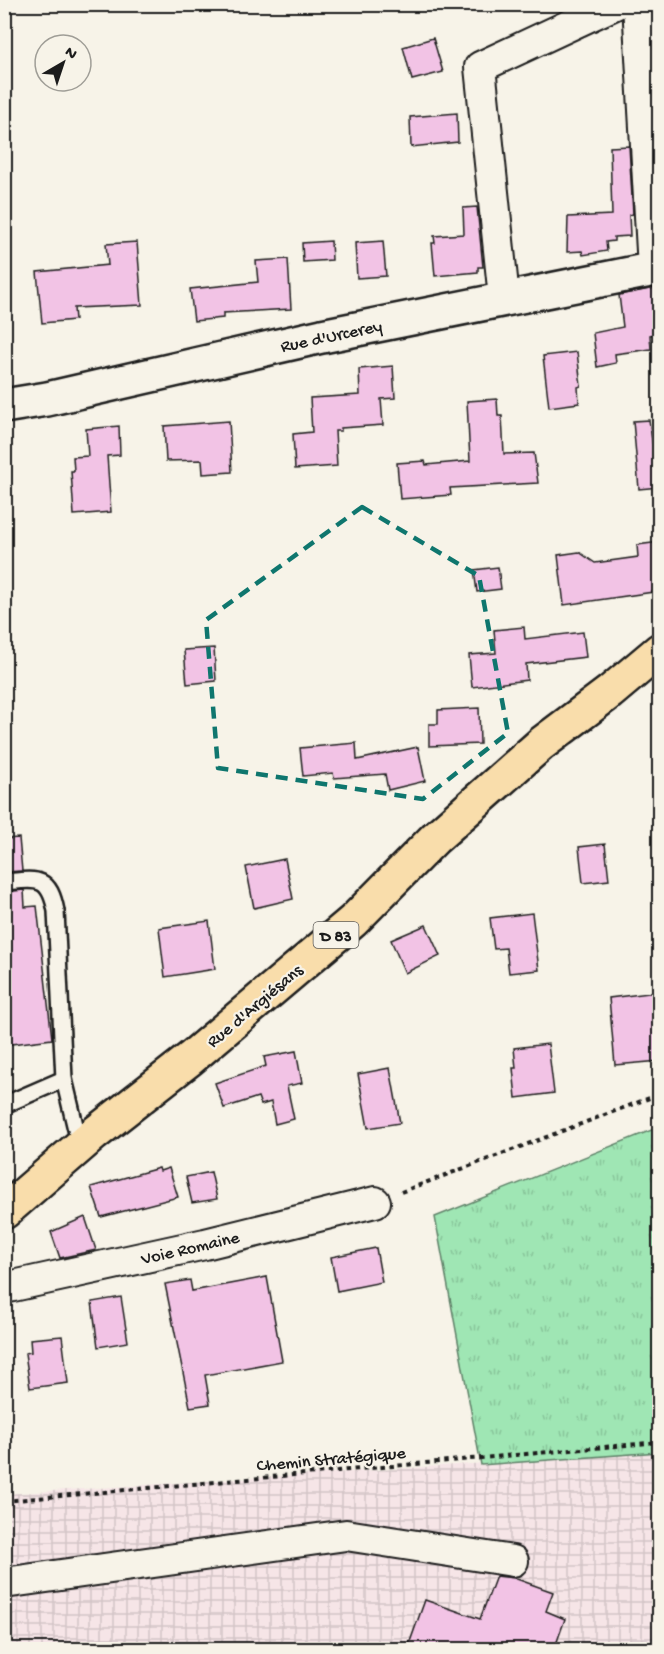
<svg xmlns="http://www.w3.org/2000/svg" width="664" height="1654" viewBox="0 0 664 1654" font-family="'Gochi Hand',sans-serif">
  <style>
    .industrial { fill: url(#industrial-grid) }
    .grass { fill: url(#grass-tufts); stroke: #5e8168; stroke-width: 1.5 }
    .building { fill: #f2c3e5; stroke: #1c1c1c; stroke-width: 1.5 }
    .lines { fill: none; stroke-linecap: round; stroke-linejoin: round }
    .lane-casing { stroke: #1c1c1c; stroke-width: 20 }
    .street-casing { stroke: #1c1c1c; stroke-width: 34 }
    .secondary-casing { stroke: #1c1c1c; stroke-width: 38 }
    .primary-casing { stroke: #1c1c1c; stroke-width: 38 }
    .path { stroke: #1c1c1c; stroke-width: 4; stroke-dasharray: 4.5 4.5; stroke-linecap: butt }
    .lane { stroke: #f7f3e8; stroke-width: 15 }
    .street { stroke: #f7f3e8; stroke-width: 30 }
    .secondary { stroke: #f7f3e8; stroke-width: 33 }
    .primary { stroke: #f9ddab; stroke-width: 33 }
    .marked { fill: none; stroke: #0f766e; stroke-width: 4.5; stroke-dasharray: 12 8; stroke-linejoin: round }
    .labels { text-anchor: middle; stroke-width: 4.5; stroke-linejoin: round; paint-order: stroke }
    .shield { fill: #f7f3e8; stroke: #5e5c59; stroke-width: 1.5 }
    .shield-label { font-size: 16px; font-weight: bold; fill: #1c1c1c }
    .street-label { font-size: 18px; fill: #1c1c1c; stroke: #f7f3e8 }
  </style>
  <defs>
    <pattern id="industrial-grid" width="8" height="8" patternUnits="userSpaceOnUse" patternTransform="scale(1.5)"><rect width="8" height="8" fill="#f6e5e7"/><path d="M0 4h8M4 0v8" fill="none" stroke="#d2c4c6"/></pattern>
    <pattern id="grass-tufts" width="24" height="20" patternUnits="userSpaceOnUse" patternTransform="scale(1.5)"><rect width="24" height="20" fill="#9fe6b4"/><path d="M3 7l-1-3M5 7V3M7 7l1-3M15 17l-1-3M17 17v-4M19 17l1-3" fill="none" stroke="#88c59a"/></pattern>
  </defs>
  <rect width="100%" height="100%" fill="#f7f3e8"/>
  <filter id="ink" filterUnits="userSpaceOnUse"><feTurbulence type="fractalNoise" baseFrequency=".0167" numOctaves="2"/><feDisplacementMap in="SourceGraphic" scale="12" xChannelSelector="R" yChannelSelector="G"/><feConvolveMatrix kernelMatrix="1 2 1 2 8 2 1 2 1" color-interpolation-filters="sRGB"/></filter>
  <g filter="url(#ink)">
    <!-- industrial -->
    <polygon class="industrial" points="659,1452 659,1649 5,1650 5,1494"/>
    <!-- grass -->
    <polygon class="grass" points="659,1127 659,1452 481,1465 435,1217"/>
    <!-- building -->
    <g class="building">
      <polygon points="433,38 443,72 412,80 403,47"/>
      <polygon points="457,113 458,142 411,147 410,117"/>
      <polygon points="629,146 633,214 629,215 630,236 614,237 614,241 606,242 607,251 583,255 582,251 567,252 568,217 612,215 610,147"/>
      <polygon points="477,207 483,267 478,267 478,272 435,276 432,243 435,243 434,236 464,234 463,208"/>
      <polygon points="331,241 332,260 303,262 302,243"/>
      <polygon points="383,241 386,276 357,278 355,243"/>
      <polygon points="137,242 142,305 74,308 75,320 42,323 37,272 108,265 106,244"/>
      <polygon points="288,259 291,309 223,313 223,318 194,321 190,289 258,282 256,261"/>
      <polygon points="660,287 660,334 650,335 651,349 615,354 616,363 597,367 593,333 623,327 619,295"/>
      <polygon points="577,352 581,386 578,387 579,403 549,407 543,356"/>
      <polygon points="393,366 395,398 381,399 383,425 341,428 341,431 335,431 337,466 295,469 293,434 312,432 310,398 360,395 359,369"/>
      <polygon points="497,399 498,416 502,416 504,454 534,453 538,483 450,488 451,495 400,499 397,463 425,461 426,465 470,461 467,401"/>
      <polygon points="649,420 659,487 639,489 633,421"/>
      <polygon points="229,421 232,472 203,474 202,460 166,461 164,426"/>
      <polygon points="119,426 120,455 107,456 111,512 74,515 71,471 74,471 73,457 88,456 86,429"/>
      <polygon points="660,542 660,591 564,605 558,555 579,552 595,563 638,557 637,545"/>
      <polygon points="498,567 501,589 477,592 474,570"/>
      <polygon points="524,627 525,639 583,632 586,657 526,664 527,680 472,687 469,655 496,653 494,630"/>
      <polygon points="214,648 216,681 187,684 184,650"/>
      <polygon points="479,708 480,744 429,746 429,724 438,724 438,710"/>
      <polygon points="356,743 357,760 418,747 425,781 388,790 385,774 334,778 333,773 303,776 300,748"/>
      <polygon points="19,838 22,871 4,872 4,839"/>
      <polygon points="605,844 609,880 583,883 579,847"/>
      <polygon points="285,859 293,899 254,908 246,867"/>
      <polygon points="24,890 25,907 37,906 52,1039 4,1045 4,892"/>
      <polygon points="532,913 539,970 509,973 506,948 494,949 490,918"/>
      <polygon points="209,921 215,969 165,977 159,928"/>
      <polygon points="426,925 440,956 405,973 391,940"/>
      <polygon points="657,992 660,1061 615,1065 609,998"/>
      <polygon points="548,1044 554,1093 516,1098 513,1068 516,1068 514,1048"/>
      <polygon points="296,1051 302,1083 287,1086 294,1119 275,1124 271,1102 261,1105 258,1097 224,1108 215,1083 266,1066 264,1057"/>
      <polygon points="390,1068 400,1123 368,1128 358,1074"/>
      <polygon points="159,1168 160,1171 169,1168 178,1197 101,1217 91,1187"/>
      <polygon points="211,1172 217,1199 192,1203 186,1177"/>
      <polygon points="85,1217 96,1250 60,1258 51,1232"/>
      <polygon points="376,1248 382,1282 337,1291 331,1257"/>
      <polygon points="267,1277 282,1361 205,1375 210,1404 190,1407 165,1284 190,1280 192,1291"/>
      <polygon points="121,1297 128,1342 98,1347 92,1302"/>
      <polygon points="62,1336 68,1383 30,1388 25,1353 31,1352 30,1339"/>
      <polygon points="496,1576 514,1578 553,1592 546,1611 565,1619 554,1650 407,1650 425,1600 480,1619"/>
    </g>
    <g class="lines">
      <defs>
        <g id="lane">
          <path d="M 4,882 C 37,879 49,875 56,911 L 64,1079 L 80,1146"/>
          <polyline points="4,1105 64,1079"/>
        </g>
        <g id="street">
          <polyline points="638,4 653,269"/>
          <polyline points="504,298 480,67 615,4"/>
          <polyline points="4,1288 205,1244 375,1202"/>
          <polyline points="4,1583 346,1535 513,1561"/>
        </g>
        <polyline id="secondary" points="4,406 47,399 322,336 660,268"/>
        <polyline id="primary" points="4,1212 94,1134 191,1058 353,921 435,838 541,744 610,692 660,650"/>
      </defs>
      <!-- lane casing -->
      <use href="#lane" class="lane-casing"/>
      <!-- street casing -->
      <use href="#street" class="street-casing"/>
      <!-- secondary casing -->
      <use href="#secondary" class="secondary-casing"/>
      <!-- primary casing -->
      <use href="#primary" class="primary-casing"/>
      <!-- path -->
      <g class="path">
        <polyline points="401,1192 660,1094"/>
        <polyline points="4,1501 660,1442"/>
      </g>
      <!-- lane -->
      <use href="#lane" class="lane"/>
      <!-- street -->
      <use href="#street" class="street"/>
      <!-- secondary -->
      <use href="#secondary" class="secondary"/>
      <!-- primary -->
      <use href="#primary" class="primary"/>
    </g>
  </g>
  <!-- marked area -->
  <path class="marked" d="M 362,507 L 479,576 L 508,733 L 423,799 L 218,768 L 206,620 Z"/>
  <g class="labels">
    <!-- shield labels -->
    <rect class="shield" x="313.5" y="922" width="45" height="26" rx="4.5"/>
    <g class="shield-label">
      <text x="336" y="941">D 83</text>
    </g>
    <!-- street labels -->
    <g class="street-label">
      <text transform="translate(331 335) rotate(-12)" y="6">Rue d'Urcerey</text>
      <text transform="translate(254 1005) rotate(-40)" y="6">Rue d'Argiésans</text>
      <text transform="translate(190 1247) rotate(-13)" y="6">Voie Romaine</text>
      <text transform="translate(331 1458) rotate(-5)" y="6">Chemin Stratégique</text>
    </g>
  </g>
  <!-- margin -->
  <rect width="664" height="1654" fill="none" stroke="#f7f3e8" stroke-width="24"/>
  <rect x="12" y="12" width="640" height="1630" fill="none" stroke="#1c1c1c" stroke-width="2" filter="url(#ink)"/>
  <!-- north arrow -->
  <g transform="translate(63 63) rotate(39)"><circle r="28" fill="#f7f3e8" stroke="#9f9d96" stroke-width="1.5"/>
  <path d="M0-4.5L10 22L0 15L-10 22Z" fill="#1c1c1c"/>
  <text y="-9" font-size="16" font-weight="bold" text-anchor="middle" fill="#1c1c1c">N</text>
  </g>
</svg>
